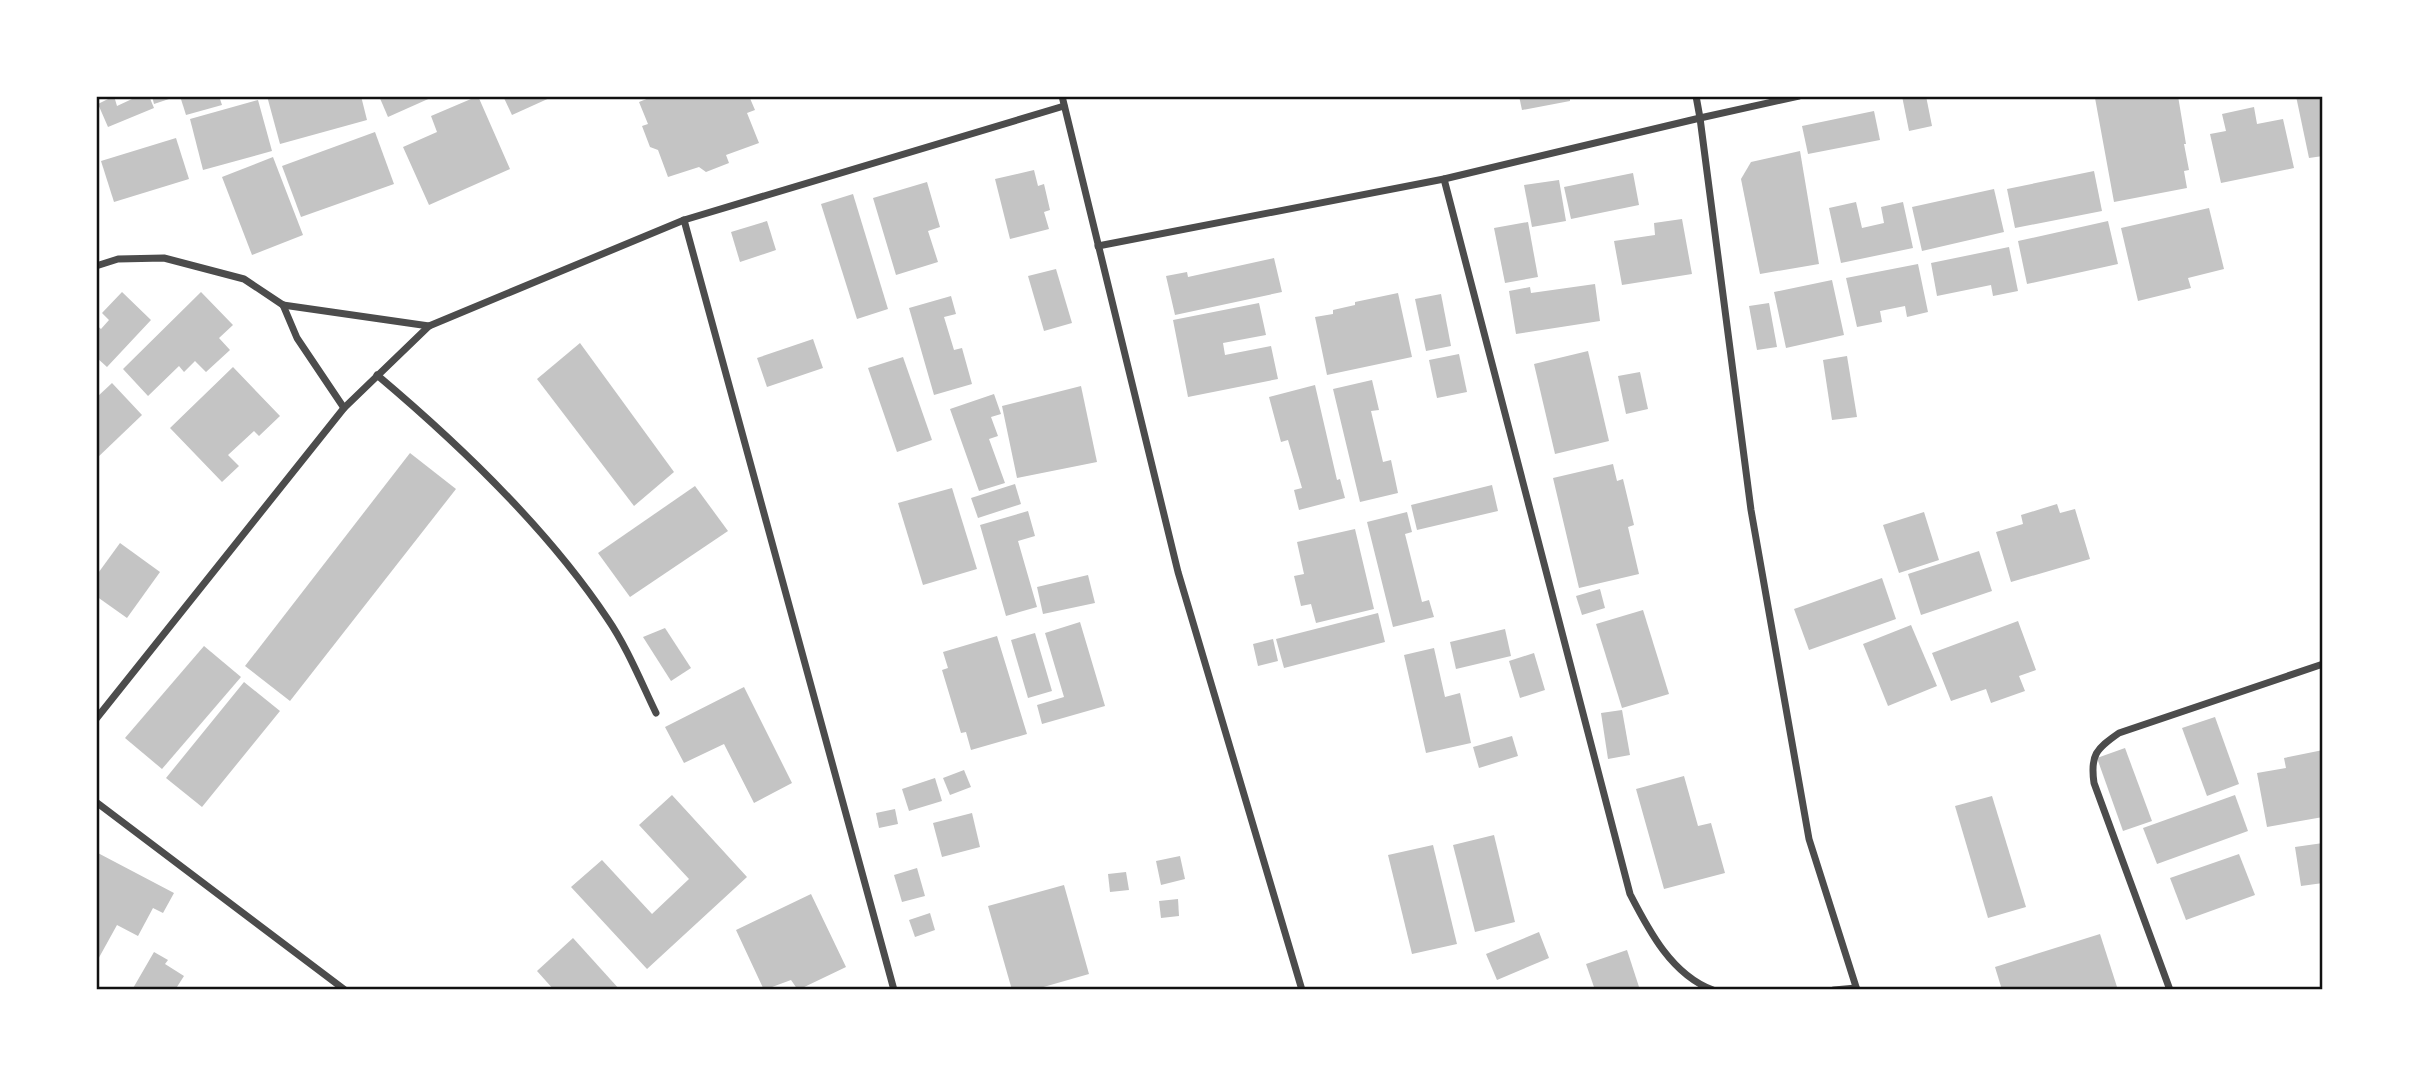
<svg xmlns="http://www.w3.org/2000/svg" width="2419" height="1086" viewBox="0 0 2419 1086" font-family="Ubuntu,sans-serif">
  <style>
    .building { fill: #c4c4c4 }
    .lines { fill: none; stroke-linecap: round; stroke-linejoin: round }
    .minor { stroke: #4c4c4c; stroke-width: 7 }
    .neatline { fill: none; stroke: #111; stroke-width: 2.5 }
  </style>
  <rect width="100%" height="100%" fill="#fff"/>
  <!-- building -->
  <g class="building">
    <polygon points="114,96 117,106 132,99 131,96 149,96 154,108 108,127 98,104"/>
    <polygon points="152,96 171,96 172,98 154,104"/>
    <polygon points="180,96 219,96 222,105 186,115"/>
    <polygon points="267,96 361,96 367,120 280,144"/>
    <polygon points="379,96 435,96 388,117"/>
    <polygon points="478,96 510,169 429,205 403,147 437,132 431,116"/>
    <polygon points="503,96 554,96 512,115"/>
    <polygon points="654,96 749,96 755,110 747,113 759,143 726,155 729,163 706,172 699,167 668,177 658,150 650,147 642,126 648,124 639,102"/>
    <polygon points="1519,96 1570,96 1570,101 1522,110"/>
    <polygon points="1902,96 1926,96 1932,126 1909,131"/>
    <polygon points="2104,96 2178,96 2186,144 2184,144 2189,170 2184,171 2187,188 2114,202 2095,98"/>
    <polygon points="2296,96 2323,96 2323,156 2309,158"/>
    <polygon points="258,100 272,151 203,170 190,119"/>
    <polygon points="2254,107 2257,124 2283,119 2294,168 2221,183 2210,134 2226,131 2222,114"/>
    <polygon points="1874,111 1880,140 1808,154 1802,126"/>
    <polygon points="375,132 394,184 301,217 282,166"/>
    <polygon points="176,138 189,179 114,202 101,161"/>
    <polygon points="1800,151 1819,264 1760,274 1741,179 1751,162"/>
    <polygon points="273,157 303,235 252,255 222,177"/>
    <polygon points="1034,170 1038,186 1044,184 1050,210 1044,212 1049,229 1010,239 995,179"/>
    <polygon points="2094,171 2102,211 2015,228 2007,189"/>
    <polygon points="1633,173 1639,205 1571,219 1564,187"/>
    <polygon points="1559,180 1566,221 1532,227 1524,185"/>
    <polygon points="927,182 940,227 928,231 938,262 896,275 873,198"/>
    <polygon points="1994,189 2004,232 1922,251 1912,207"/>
    <polygon points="853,194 888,309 857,319 821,204"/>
    <polygon points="1856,202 1862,228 1884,223 1881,207 1903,202 1913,248 1841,263 1829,208"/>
    <polygon points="2209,208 2224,269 2188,278 2191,288 2138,301 2121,228"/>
    <polygon points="1682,219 1692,274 1622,285 1614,241 1655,235 1654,223"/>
    <polygon points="767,221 776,250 740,262 731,232"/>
    <polygon points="2108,221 2118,264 2027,284 2018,241"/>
    <polygon points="1528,222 1538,277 1505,283 1494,228"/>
    <polygon points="2009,247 2018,291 1993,296 1991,285 1937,296 1931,263"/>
    <polygon points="1274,258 1282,292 1175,315 1166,276 1187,272 1188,277"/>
    <polygon points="1918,264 1928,312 1907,317 1905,306 1880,311 1882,322 1857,327 1846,278"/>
    <polygon points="1056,269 1072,323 1044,331 1028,276"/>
    <polygon points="1832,280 1844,335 1786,348 1774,292"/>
    <polygon points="1595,284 1600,321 1516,334 1509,291 1530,287 1531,293"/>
    <polygon points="122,292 151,320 107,367 96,357 96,325 101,329 109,320 102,313"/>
    <polygon points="201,292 233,325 219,338 230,350 206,372 195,361 184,372 179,366 148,396 123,369"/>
    <polygon points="1398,293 1412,357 1327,375 1315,317 1333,314 1333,310 1355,305 1355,302"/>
    <polygon points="1441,294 1451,346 1426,351 1415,299"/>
    <polygon points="951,296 956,314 944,317 954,350 962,348 972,384 934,395 909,308"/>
    <polygon points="1259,303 1266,335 1223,343 1225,355 1271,346 1278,379 1188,397 1173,320"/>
    <polygon points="1769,303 1777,347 1757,350 1749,306"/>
    <polygon points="813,339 823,368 767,387 757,358"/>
    <polygon points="580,343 674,472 634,506 537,379"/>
    <polygon points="1588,351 1609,441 1555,454 1534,364"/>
    <polygon points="1459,354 1467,392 1437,398 1429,360"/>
    <polygon points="1847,356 1857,417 1832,420 1823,360"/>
    <polygon points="903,357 932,440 897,452 868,368"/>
    <polygon points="233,367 280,416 259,436 254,431 228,455 239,466 222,482 170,428"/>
    <polygon points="1640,372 1648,409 1626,414 1618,376"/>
    <polygon points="1372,380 1379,410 1371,411 1383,462 1391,460 1398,493 1360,502 1333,389"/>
    <polygon points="112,383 142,415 96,459 96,398"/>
    <polygon points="1315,385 1337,480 1340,479 1345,498 1299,510 1294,490 1302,488 1288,440 1281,442 1269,397"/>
    <polygon points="1081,386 1097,462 1017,478 1002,406"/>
    <polygon points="994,394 1001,414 991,417 998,436 989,439 1005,483 979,491 950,409"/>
    <polygon points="410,453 456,489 290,701 245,666"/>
    <polygon points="1613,464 1617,481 1623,479 1634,525 1628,527 1639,574 1579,588 1553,478"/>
    <polygon points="1015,484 1021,504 978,518 971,498"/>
    <polygon points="1492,485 1498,511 1417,530 1411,505"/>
    <polygon points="695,486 728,531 630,597 598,553"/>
    <polygon points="952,488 977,569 923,585 898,503"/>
    <polygon points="2057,504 2060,513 2075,509 2090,559 2011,582 1996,532 2023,524 2021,515"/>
    <polygon points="1028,511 1035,536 1018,541 1037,607 1006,616 980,525"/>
    <polygon points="1407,512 1412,532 1405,534 1422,602 1429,600 1434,617 1393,627 1367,522"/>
    <polygon points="1924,512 1939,560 1899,573 1883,525"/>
    <polygon points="1355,529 1374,609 1316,623 1311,604 1301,606 1294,576 1304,574 1297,542"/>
    <polygon points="120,543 160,572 127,618 96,596 96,576"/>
    <polygon points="1979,551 1992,591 1921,615 1908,574"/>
    <polygon points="1088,575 1095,603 1043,614 1037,587"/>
    <polygon points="1882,578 1896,619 1809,650 1794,609"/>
    <polygon points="1600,589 1605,608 1582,615 1576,596"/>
    <polygon points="1643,610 1669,694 1622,708 1596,624"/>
    <polygon points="1378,613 1385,642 1284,668 1276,639"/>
    <polygon points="2018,621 2036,670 2019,676 2025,691 1991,703 1986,689 1951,701 1932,653"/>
    <polygon points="1080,622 1105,706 1042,724 1037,705 1064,697 1045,633"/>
    <polygon points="1911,625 1937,686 1888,706 1863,644"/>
    <polygon points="665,628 691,668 671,681 643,637"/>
    <polygon points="1505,629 1511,656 1456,669 1450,642"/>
    <polygon points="1035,633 1052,691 1028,698 1011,640"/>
    <polygon points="997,636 1027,734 971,750 966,732 961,733 942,670 948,668 943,652"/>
    <polygon points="1273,639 1278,661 1258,666 1253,644"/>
    <polygon points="204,646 241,677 162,769 125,738"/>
    <polygon points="1434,648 1445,697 1460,693 1471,743 1426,753 1404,655"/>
    <polygon points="1534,653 1545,690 1520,698 1509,661"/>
    <polygon points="244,682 280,711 202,807 166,778"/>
    <polygon points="744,687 792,783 754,803 724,744 684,763 665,727"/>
    <polygon points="1622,710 1630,755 1608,759 1601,713"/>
    <polygon points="2215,717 2239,784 2207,796 2182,728"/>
    <polygon points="1512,736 1518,756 1479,768 1473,747"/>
    <polygon points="2125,748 2152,821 2123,831 2097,758"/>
    <polygon points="2323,750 2323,817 2267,827 2257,773 2286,768 2284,758"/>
    <polygon points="964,770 971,787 950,795 943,778"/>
    <polygon points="1684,776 1698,826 1711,823 1725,873 1664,889 1636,789"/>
    <polygon points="935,778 942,801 909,811 902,789"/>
    <polygon points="672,795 747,877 647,969 571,887 602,860 652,914 689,879 639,825"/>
    <polygon points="2235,795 2248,831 2157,864 2143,828"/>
    <polygon points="1992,796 2026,907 1988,918 1955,806"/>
    <polygon points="895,809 898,824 879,828 876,813"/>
    <polygon points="972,813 980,847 942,857 933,823"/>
    <polygon points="1494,835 1515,922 1475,932 1453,845"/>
    <polygon points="2323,843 2323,883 2301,886 2295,847"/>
    <polygon points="1433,845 1457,944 1412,954 1388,855"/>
    <polygon points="96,852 174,893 163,913 153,908 138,936 117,925 96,963"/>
    <polygon points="2239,854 2255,895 2186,920 2170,878"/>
    <polygon points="1180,856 1185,879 1161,885 1156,861"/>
    <polygon points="917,868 925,896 902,902 894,875"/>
    <polygon points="1126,872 1129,890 1110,892 1108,874"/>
    <polygon points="1064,885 1089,974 1033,990 1012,990 988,906"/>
    <polygon points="811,894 846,967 798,990 791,980 764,990 736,930"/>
    <polygon points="1178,899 1179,916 1161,918 1159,901"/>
    <polygon points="930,913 935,930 915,937 909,920"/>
    <polygon points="1539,932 1549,958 1497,980 1486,954"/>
    <polygon points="2100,934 2118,990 2002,990 1995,967"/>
    <polygon points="573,938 620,990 554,990 537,971"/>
    <polygon points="1627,950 1640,990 1595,990 1586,964"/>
    <polygon points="154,952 168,960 165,964 184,976 175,990 132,990"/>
  </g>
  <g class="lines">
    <!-- minor -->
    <g class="minor">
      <polyline points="1062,96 1178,572 1302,990"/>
      <polyline points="1696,96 1700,118 1799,96"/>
      <path d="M 1444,179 L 1630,894 C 1649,931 1672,975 1713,990"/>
      <polyline points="684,220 894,990"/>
      <polyline points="1098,246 1444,179 1700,118 1751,510 1809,839 1857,990"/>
      <polyline points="96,266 118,259 164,258 244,279 283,305 429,326"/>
      <polyline points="283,305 297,338 344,408"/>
      <path d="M 377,375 C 460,445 547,528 607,618 C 627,647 641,682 656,713"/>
      <polyline points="96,719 344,408 429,326 684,220 1064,106"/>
      <polyline points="96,802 345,990"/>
      <polyline points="1834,990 1856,988"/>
      <path d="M 2170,990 L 2094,783 C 2090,755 2096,749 2119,733 L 2323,664"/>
    </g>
  </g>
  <!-- border -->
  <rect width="2419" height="1086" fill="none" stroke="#ffffff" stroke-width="196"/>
  <rect x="98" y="98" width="2223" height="890" class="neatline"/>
</svg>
